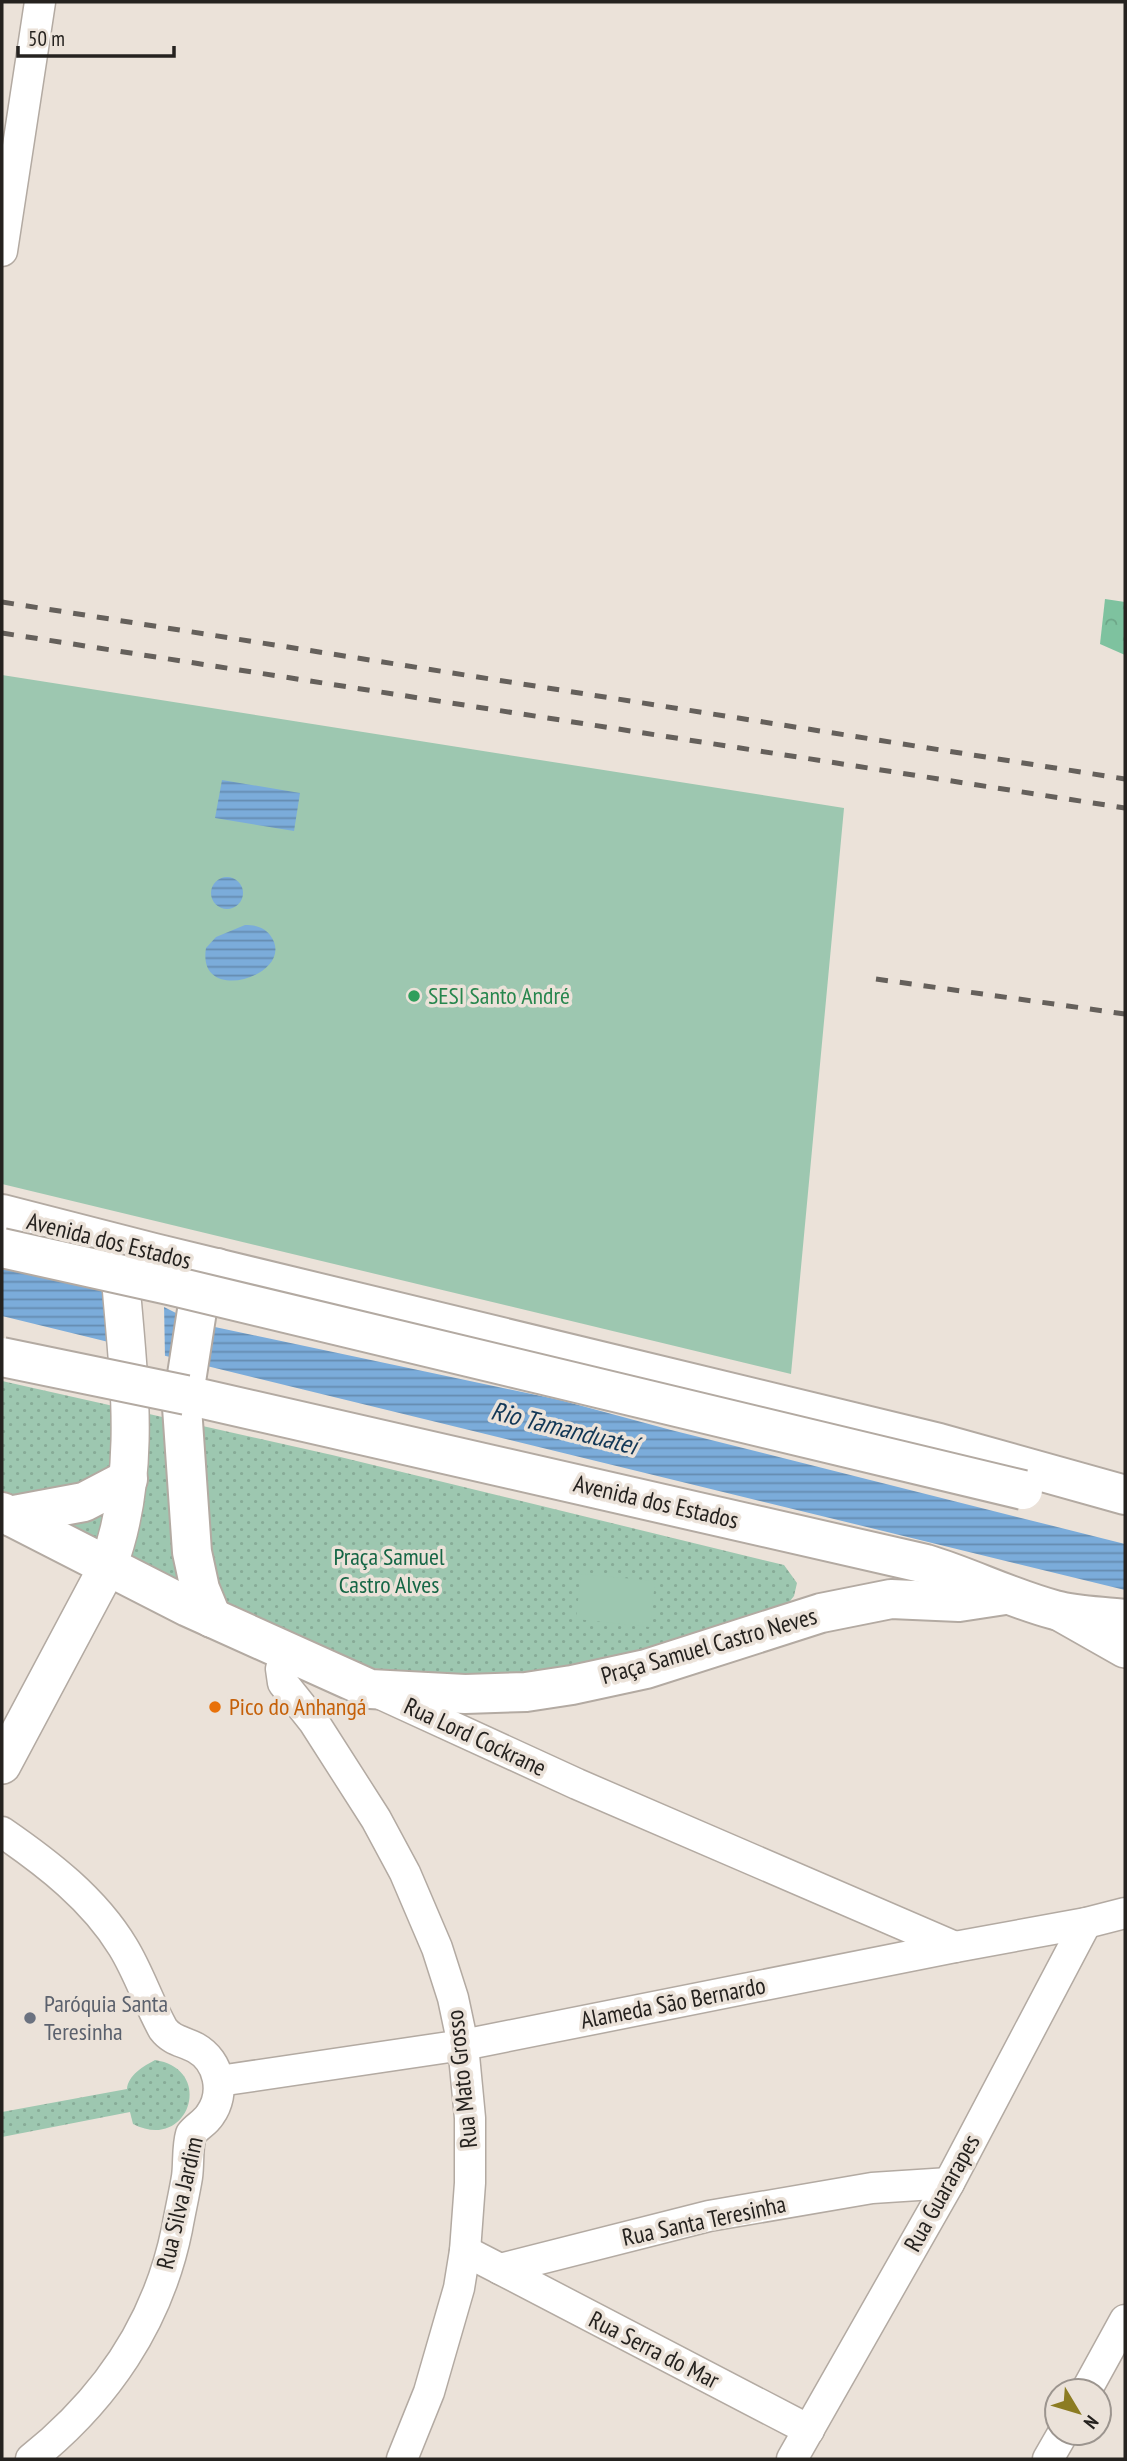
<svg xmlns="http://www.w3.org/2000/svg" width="1127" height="2461" viewBox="0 0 1127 2461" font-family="'PT Sans Narrow',sans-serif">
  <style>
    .forest { fill: url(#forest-crowns) }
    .park { fill: url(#park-dots) }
    .pitch { fill: #9dc7b0 }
    .water { fill: url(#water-rules) }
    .pier { fill: #ebe2d9 }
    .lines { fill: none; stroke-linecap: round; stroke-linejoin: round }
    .minor-casing { stroke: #b3aaa2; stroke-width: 33 }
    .major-casing { stroke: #b3aaa2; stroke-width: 40 }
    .highway-casing { stroke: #b3aaa2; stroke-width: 42 }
    .minor { stroke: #fff; stroke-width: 30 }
    .major { stroke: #fff; stroke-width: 37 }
    .highway { stroke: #fff; stroke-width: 38 }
    .rail { stroke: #65605b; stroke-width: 5; stroke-dasharray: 12 12; stroke-linecap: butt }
    .highway-bridge-casing { stroke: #b3aaa2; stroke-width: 42; stroke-linecap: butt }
    .highway-bridge { stroke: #fff; stroke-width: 38 }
    .leisure-dot { fill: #2e9e5b; stroke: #ebe2d9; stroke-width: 2.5 }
    .food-dot { fill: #e8710a; stroke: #ebe2d9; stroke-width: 2.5 }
    .worship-dot { fill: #6b7280; stroke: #ebe2d9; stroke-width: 2.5 }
    .labels { text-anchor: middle; stroke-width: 7; stroke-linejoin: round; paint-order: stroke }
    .leisure-label { font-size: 24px; fill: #27864d; stroke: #ebe2d9; text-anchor: start }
    .street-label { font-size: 24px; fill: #25221f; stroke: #ebe2d9 }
    .park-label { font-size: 24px; fill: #156645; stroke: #ebe2d9 }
    .food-label { font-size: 24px; fill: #c56008; stroke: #ebe2d9; text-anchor: start }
    .worship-label { font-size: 24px; fill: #5b616d; stroke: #ebe2d9; text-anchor: start }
    .water-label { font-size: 26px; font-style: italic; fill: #123756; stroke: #ebe2d9 }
  </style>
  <defs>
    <pattern id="forest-crowns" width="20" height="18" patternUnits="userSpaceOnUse" patternTransform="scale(1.75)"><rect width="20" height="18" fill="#7ec29f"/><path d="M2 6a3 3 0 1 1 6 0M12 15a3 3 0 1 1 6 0" fill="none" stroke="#6da688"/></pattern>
    <pattern id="park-dots" width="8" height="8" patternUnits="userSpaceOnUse" patternTransform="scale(1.75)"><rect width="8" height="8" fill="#9dc7b0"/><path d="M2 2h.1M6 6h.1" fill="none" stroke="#87ab97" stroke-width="1.8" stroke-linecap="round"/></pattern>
    <pattern id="water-rules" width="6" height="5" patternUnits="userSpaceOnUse" patternTransform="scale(1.75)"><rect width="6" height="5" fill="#7bacda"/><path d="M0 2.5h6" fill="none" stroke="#658cb0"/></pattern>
  </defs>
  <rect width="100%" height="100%" fill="#ebe2d9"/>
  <!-- forest -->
  <polygon class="forest" points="1105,599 1125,602 1125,655 1100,644"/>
  <!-- park -->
  <g class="park">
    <polygon points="2,1381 332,1455 784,1565 797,1583 794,1596 779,1615 639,1660 500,1682 361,1667 2,1501"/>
    <path d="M 155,2060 C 216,2069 189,2153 133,2124 L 130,2112 L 2,2137 L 2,2112 L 127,2089 C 128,2075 144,2066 155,2060 Z"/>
  </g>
  <!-- pitch -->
  <g class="pitch">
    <polygon points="2,675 844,808 791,1374 2,1184"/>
    <polygon points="581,1574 655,1581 650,1627 576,1619"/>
  </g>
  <!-- water -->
  <g class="water">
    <polygon points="222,780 300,793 294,831 215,818"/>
    <circle cx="227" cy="893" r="16"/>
    <path d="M 245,925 C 255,925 264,927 270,935 C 300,974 196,1008 206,948 L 216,937 Z"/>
    <polygon points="2,1262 144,1297 196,1323 560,1400 671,1430 1125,1544 1125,1590 2,1316"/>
  </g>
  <!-- pier -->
  <polygon class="pier" points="113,1286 164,1303 165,1359 123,1349"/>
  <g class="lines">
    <defs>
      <g id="minor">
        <polyline points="2,251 40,2"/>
        <polyline points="286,1651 281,1669 283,1683 314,1722 376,1819 405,1873 437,1948 453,1998 463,2045 470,2118 470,2183 465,2251 459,2288 429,2392 402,2459"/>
        <polyline points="383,1695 577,1784 955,1947"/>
        <path d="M 2,1832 C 47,1863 94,1899 123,1947 C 139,1973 148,2002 163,2029 C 172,2041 183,2041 196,2048 C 219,2061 226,2093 210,2115 C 205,2123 196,2127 191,2134 C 187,2148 189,2163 187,2177 C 184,2195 180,2212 177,2229 C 158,2323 105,2400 31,2459"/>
        <polyline points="219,2081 463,2045 955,1947 1086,1923 1125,1913"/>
        <polyline points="465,2251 500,2269 709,2216 872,2188 949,2183"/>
        <polyline points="500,2269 809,2430"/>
        <polyline points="1086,2391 1125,2320"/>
        <polyline points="792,2459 949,2183 1086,1923"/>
        <polyline points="1048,2459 1063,2433"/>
      </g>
      <g id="major">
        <polyline points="1058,1611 1125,1649"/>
        <path d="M 2,1765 L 108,1566 C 147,1463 124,1350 118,1244"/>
      </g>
      <g id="highway">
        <polyline points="2,1214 154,1253 939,1443 1125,1495"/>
        <path d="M 186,1395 L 926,1564 C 969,1577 1010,1598 1055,1610 C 1077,1616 1102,1616 1125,1619"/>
        <polyline points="2,1512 188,1607 370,1689 465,1694 526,1692 572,1685 646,1669 821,1613 891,1599 959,1602 1005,1595"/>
        <polyline points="9,1516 84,1502 128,1479"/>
        <polyline points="212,1618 200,1589 192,1552 182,1407 198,1304 217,1268"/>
      </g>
    </defs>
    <!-- minor casing -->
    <use href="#minor" class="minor-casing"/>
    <!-- major casing -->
    <use href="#major" class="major-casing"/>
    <!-- highway casing -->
    <use href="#highway" class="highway-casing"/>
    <!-- minor -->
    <use href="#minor" class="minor"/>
    <!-- major -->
    <use href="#major" class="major"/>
    <!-- highway -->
    <use href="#highway" class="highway"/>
    <!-- rail -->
    <g class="rail">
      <polyline points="2,602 1125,779"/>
      <polyline points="2,633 1125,808"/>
      <polyline points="876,979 1125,1014"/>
    </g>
    <defs>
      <g id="highway-bridge">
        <polyline points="2,1248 173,1286 1023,1490"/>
        <polyline points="2,1357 186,1395"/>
      </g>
    </defs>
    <!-- highway-bridge casing -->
    <use href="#highway-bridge" class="highway-bridge-casing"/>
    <!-- highway-bridge -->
    <use href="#highway-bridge" class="highway-bridge"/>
  </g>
  <!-- markers -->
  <circle class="leisure-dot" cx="414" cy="996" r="7"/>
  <circle class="food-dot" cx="215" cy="1707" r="7"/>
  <circle class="worship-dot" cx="30" cy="2018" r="7"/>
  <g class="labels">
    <!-- leisure labels -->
    <g class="leisure-label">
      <text x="428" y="1004">SESI Santo André</text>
    </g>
    <!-- street labels -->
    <g class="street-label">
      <text transform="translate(109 1241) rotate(14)" y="8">Avenida dos Estados</text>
      <text transform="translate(656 1502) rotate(13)" y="8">Avenida dos Estados</text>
      <text transform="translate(709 1646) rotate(-16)" y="8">Praça Samuel Castro Neves</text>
      <text transform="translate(475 1737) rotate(25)" y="8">Rua Lord Cockrane</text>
      <text transform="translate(673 2003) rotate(-11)" y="8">Alameda São Bernardo</text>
      <text transform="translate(462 2079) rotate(-96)" y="8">Rua Mato Grosso</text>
      <text transform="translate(942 2193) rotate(-61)" y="8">Rua Guararapes</text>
      <text transform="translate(180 2203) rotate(-77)" y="8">Rua Silva Jardim</text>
      <text transform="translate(704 2221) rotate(-12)" y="8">Rua Santa Teresinha</text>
      <text transform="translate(654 2350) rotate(27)" y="8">Rua Serra do Mar</text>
    </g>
    <!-- park labels -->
    <g class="park-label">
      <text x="389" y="1565">Praça Samuel<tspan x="389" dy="28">Castro Alves</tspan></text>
    </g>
    <!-- food labels -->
    <g class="food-label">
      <text x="229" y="1715">Pico do Anhangá</text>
    </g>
    <!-- worship labels -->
    <g class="worship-label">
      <text x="44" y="2012">Paróquia Santa<tspan x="44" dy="28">Teresinha</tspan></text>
    </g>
    <!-- water labels -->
    <g class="water-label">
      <text transform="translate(564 1428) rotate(14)" y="9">Rio Tamanduateí</text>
    </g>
  </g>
  <!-- border -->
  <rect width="1127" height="2461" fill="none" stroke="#25221f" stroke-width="7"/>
  <!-- north arrow -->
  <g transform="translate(1078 2412) rotate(128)"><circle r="33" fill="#ebe2d9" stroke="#9c958f" stroke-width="2"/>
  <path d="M0-5L12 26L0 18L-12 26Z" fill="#8c7c22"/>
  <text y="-10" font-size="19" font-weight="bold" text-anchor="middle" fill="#25221f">N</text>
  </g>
  <!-- scale -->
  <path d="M18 46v10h156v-10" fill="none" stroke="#25221f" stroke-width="3.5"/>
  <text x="28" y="46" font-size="21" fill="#25221f" stroke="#ebe2d9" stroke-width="5" paint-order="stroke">50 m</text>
</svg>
